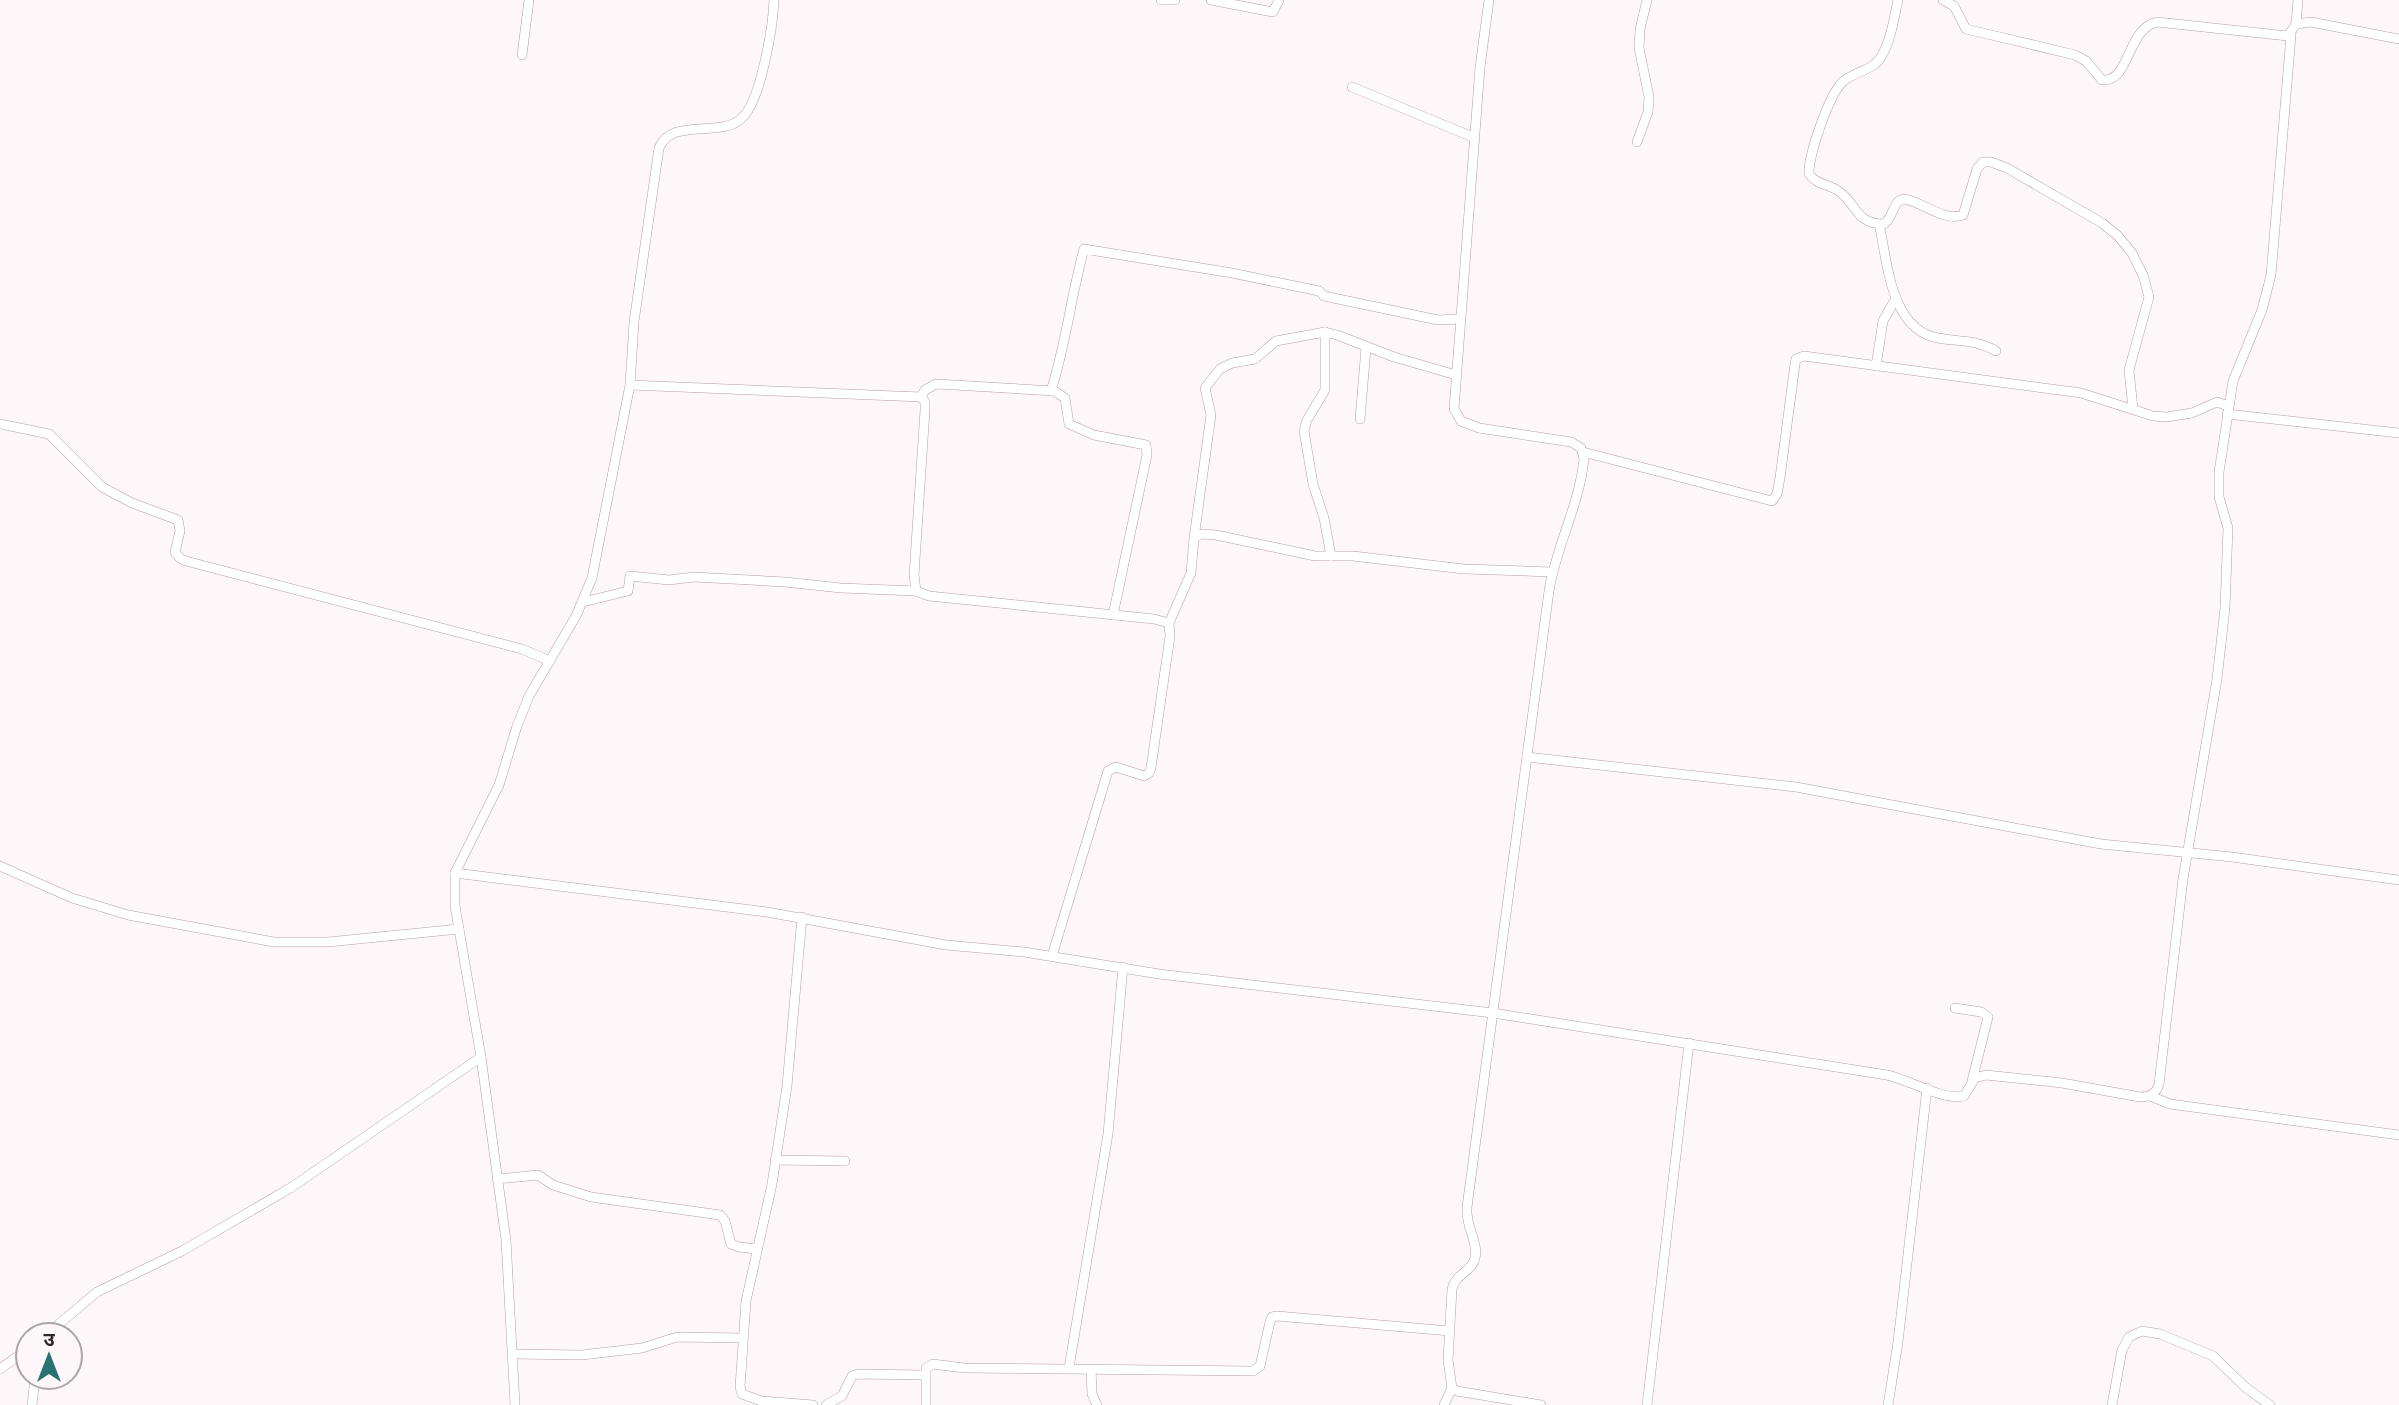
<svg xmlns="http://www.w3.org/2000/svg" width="2399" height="1405" viewBox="0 0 2399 1405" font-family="Ubuntu,'Noto Sans Devanagari',sans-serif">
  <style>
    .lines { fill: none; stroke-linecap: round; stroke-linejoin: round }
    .minor-casing { stroke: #b79ba7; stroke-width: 10 }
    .minor { stroke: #fff; stroke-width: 9 }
  </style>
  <rect width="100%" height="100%" fill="#fef7fa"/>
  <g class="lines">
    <defs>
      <g id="minor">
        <polyline points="1161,0 1175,0"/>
        <polyline points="1211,0 1273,12 1279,0"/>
        <path d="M 1489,0 L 1480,67 L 1454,409 L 1461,421 L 1479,428 L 1571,442 L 1581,448 L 1584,458 C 1580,504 1556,546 1549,591 L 1467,1207 C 1465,1226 1479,1243 1475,1258 C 1472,1272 1455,1274 1452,1289 L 1448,1360 L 1452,1388 L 1457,1391 L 1541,1405"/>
        <path d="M 1898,0 C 1894,18 1891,41 1881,57 C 1873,70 1857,71 1845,80 C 1830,90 1808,156 1809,174 C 1816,184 1827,184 1837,190 C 1857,202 1854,224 1884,224 C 1894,217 1892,201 1904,199 C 1923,202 1944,222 1963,215 L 1977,169 L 1983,162 L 1991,162 L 2007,168 L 2102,223 L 2118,236 L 2132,253 L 2143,275 L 2149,297 L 2129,370 L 2133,409"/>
        <path d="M 1943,0 L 1954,6 L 1966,29 L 2075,55 L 2086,61 L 2102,80 C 2130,83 2127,28 2157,22 L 2288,36 L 2296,24 L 2311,22 L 2399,39"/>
        <polyline points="2296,24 2298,0"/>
        <polyline points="522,55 529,0"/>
        <polyline points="1352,87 1475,138"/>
        <polyline points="1637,142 1648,112 1649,97 1639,48 1640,29 1647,0"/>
        <path d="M 1879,224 C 1888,263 1890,329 1938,338 C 1959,342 1976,339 1996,351"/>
        <polyline points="1325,332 1325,390 1307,420 1304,431 1313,484 1324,518 1331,556"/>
        <polyline points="1876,366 1883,321 1896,298"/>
        <polyline points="630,385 921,397 925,402 925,410 914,575 916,591 929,596 1154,619 1169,623 1170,636 1151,768 1149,773 1144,776 1116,767 1108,771 1052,956"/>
        <path d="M 1051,391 C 1066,344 1071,296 1084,249 L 1232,273 L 1319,291 L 1324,296 L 1438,320 L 1460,319"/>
        <polyline points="921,397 925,390 936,384 1054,391 1065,398 1069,424 1094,435 1146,445 1147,455 1113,615"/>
        <polyline points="2227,414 2399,433"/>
        <polyline points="1360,419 1366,348"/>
        <polyline points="0,424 49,434 102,487 132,503 178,520 180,531 175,552 180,558 186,561 522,649 550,661"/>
        <polyline points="1583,452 1772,501 1777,494 1780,478 1795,364 1796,359 1804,356 2081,393 2153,416 2167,417 2192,413 2217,402 2228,406"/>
        <polyline points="1194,538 1211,415 1205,388 1220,369 1232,363 1255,359 1276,341 1325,332 1337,335 1394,357 1456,375"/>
        <polyline points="583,602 628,591 630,576 669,580 694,577 785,582 841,588 916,591"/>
        <polyline points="1169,623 1191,573 1194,538 1201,534 1216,535 1315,556 1353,556 1464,569 1552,572"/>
        <polyline points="1527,757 1796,787 2101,844 2232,857 2399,880"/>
        <polyline points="0,866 72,898 128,915 274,942 328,942 459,929"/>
        <path d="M 455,873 L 767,912 L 946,945 L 1024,952 L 1159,974 L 1493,1013 L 1887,1075 C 1910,1080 1943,1101 1964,1096 L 1975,1078 L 1986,1075 L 2062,1083 L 2140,1097 C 2150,1097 2156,1094 2159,1084 L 2183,879 L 2217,679 L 2225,608 L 2228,528 L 2219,497 L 2219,472 L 2233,381 L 2262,310 L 2271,275 L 2291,35"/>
        <polyline points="802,917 787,1086 772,1184 746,1301 740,1387 742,1394 761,1401 813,1405"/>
        <polyline points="1955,1008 1981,1012 1988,1017 1972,1081"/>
        <polyline points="2150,1096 2170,1104 2399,1135"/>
        <polyline points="775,1160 845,1161"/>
        <polyline points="497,1179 538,1175 553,1185 591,1197 720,1215 725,1221 731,1244 739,1247 757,1249"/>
        <polyline points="46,1335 97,1292 182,1251 292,1187 481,1057"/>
        <polyline points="514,1354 582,1355 642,1348 677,1337 742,1338"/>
        <polyline points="1069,1368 1108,1134 1123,967"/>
        <polyline points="0,1369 28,1349"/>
        <polyline points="1091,1369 1092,1394 1097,1405"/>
        <polyline points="32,1405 35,1377"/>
        <path d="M 515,1405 L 506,1240 L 481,1057 L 455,906 L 455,873 L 499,785 L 517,726 L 529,696 L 576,616 L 592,578 L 630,385 L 634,322 L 659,148 C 672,117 719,138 741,119 C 761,102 773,26 774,0"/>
        <polyline points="826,1405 842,1396 852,1376 858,1374 926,1375"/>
        <polyline points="926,1405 926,1368 933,1364 964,1368 1253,1371 1260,1366 1270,1322 1272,1317 1277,1316 1450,1331"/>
        <polyline points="1444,1405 1452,1388"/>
        <polyline points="1647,1405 1689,1043"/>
        <polyline points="1888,1405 1898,1342 1927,1088"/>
        <polyline points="2112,1405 2122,1350 2129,1337 2142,1331 2160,1334 2213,1356 2245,1387 2270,1405"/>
      </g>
    </defs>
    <!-- minor casing -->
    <use href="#minor" class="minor-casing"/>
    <!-- minor -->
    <use href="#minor" class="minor"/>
  </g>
  <!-- north arrow -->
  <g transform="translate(49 1356)"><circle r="33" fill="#fef7fa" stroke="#aca3a7" stroke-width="2"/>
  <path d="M0-5L12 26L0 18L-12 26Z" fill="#287272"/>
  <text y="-10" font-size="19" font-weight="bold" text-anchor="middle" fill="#31262a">उ</text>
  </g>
</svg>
